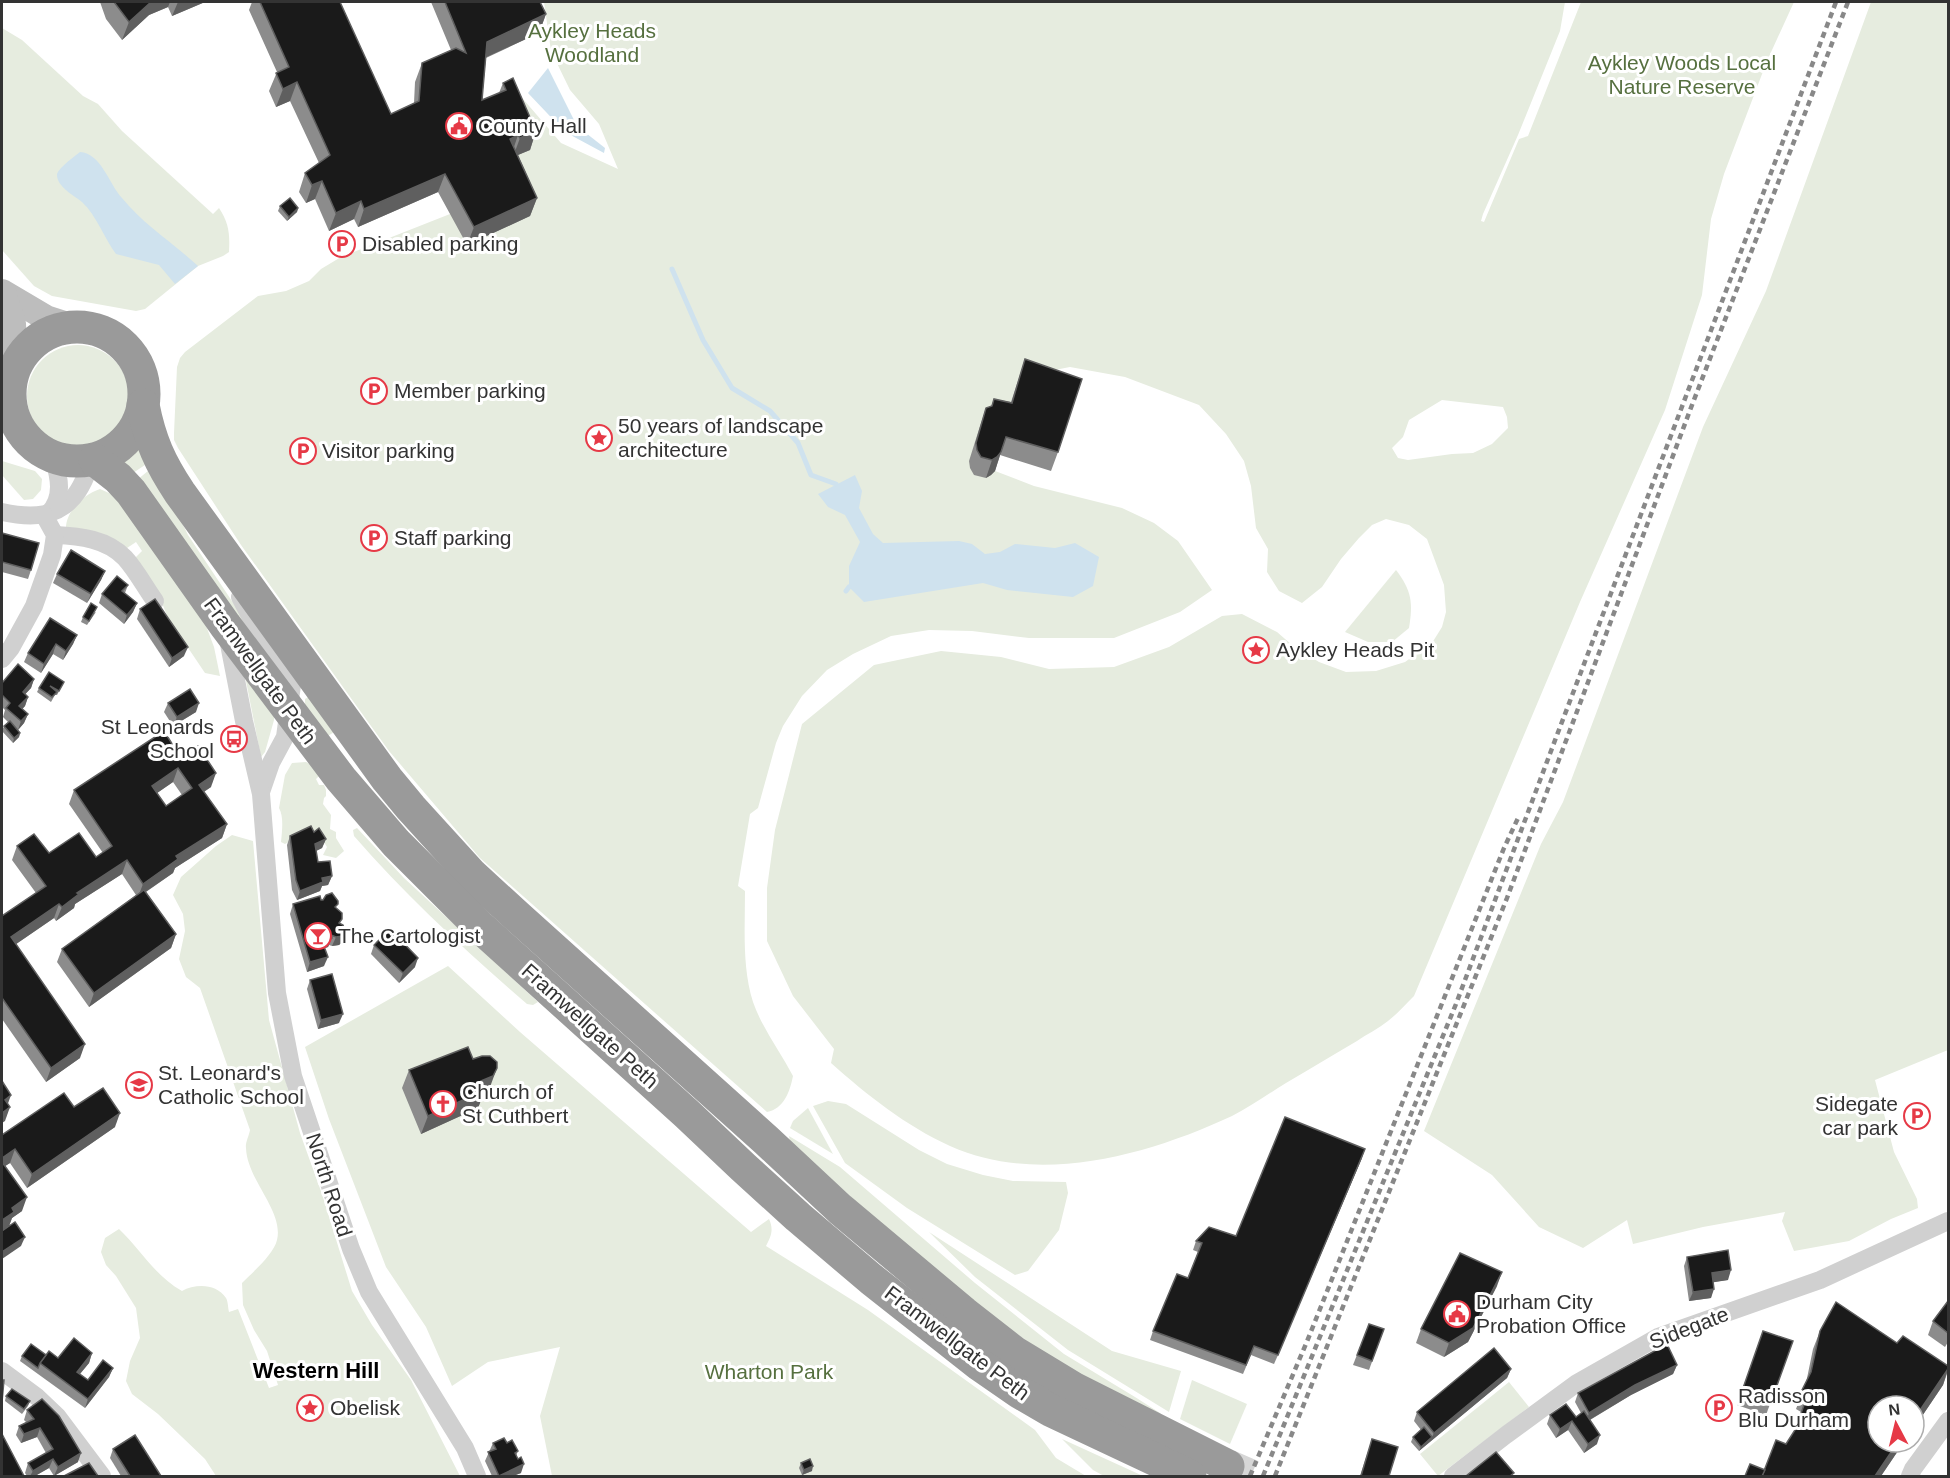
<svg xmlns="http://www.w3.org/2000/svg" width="1950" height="1478" viewBox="0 0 1950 1478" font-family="Helvetica,sans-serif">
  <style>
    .green { fill: #e6ecdf; fill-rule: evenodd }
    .water { fill: #cfe2ee }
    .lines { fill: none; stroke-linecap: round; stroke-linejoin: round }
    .stream { stroke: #cfe2ee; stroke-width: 5 }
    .highway-tunnel { stroke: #d6d6d6; stroke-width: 33; stroke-dasharray: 33 16; stroke-linecap: butt }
    .street { stroke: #d0d0d0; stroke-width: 18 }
    .secondary { stroke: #bdbdbd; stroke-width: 26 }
    .highway { stroke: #9a9a9a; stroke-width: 33 }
    .rail { stroke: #888; stroke-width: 4.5; stroke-dasharray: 6 4.5; stroke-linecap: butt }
    .wall { fill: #8c8c8c; fill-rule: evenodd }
    .shaded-wall { fill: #5f5f5f }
    .building { fill: #1a1a1a; stroke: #5f5f5f; stroke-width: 1.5; fill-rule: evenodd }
    .labels { text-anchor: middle; stroke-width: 6; stroke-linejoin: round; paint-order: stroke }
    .park-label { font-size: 21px; fill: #56703f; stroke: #fff }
    .poi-label { font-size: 21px; fill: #333; stroke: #fff; text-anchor: start }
    .street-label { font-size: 21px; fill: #333; stroke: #fff }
    .neighbourhood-label { font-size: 22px; font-weight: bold; fill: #000; stroke: #fff }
  </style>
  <rect width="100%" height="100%" fill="#fff"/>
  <!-- green -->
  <g class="green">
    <path d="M 544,2 L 1565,2 L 1560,31 L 1518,135 L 1483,214 L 1481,221 L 1484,222 L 1519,139 L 1528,136 L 1581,2 L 1794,2 L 1767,61 L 1724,174 L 1711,219 L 1702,295 L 1665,410 L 1580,602 L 1414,996 C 1405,1005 1397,1014 1388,1021 C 1378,1029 1367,1034 1357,1041 C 1333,1055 1310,1069 1286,1083 C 1268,1094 1250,1107 1232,1116 C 1148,1155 1039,1186 950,1146 C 906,1126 867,1095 831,1063 L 834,1049 L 793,996 L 767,941 L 767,888 L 775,830 L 802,724 L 874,665 L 941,651 L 1001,657 L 1049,669 L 1114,667 L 1169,647 L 1222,616 L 1242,614 L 1277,632 L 1292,645 L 1319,662 L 1346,672 L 1376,671 L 1405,662 L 1432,643 L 1442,627 L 1446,612 L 1444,585 L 1427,539 L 1409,525 L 1386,519 L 1372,525 L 1359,538 L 1341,559 L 1322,587 L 1302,603 L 1279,591 L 1267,572 L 1268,549 L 1256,528 L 1251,486 L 1244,461 L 1226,434 L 1199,405 L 1125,377 L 1070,367 L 1019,377 L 1005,421 L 969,461 L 1034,486 L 1122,508 L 1154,523 L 1178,541 L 1212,590 L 1180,612 L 1114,638 L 1029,638 L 972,631 L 929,630 L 891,636 L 853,654 L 827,670 L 802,696 L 783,726 L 776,743 L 758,808 L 750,814 L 738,886 L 745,891 C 745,928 742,967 753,1002 C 762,1028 780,1051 793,1076 C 790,1091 784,1109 767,1112 L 480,858 L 389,751 L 358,708 L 241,545 L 178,448 L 174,440 L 174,433 L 177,367 L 180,358 L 185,352 L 258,296 L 286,291 L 309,281 L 321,269 L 341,257 L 450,214 L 504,157 L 511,85 L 561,143 L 618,169 L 599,124 L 570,90 L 551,51 ZM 1442,400 L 1503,407 L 1507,417 L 1508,428 L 1492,444 L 1473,453 L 1452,454 L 1408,460 L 1398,458 L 1392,448 L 1403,437 L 1409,420 Z"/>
    <polygon points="1871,2 1948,2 1948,1050 1875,1080 1894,1152 1917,1199 1918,1208 1891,1219 1849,1241 1794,1251 1782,1221 1785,1212 1703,1227 1633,1244 1627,1220 1583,1248 1539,1227 1492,1175 1424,1131 1541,844 1563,802 1703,427 1766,291"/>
    <path d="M 2,28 L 22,40 L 83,96 L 98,104 L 122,131 L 213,214 L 219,208 C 229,223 230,234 229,252 L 223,256 L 198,266 L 145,309 L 136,311 L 52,296 L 34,286 L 2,250 Z"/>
    <circle cx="78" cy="396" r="51"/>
    <polygon points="143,442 151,461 133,473 119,465"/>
    <polygon points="2,461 35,471 42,479 41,490 33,499 24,500 2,475"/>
    <polygon points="154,466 188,535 285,681 137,480"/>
    <path d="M 100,489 L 120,498 L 205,623 L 214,647 L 220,676 L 205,673 L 168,618 L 160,598 L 134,559 L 142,551 L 136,542 L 127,548 L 66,528 C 66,511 84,494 100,489 Z"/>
    <path d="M 1396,570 C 1412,591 1413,603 1409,628 L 1392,642 L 1368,642 L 1345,632 Z"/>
    <polygon points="244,671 274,709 274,720 265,752 261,757"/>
    <polygon points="313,694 339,729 323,739 305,714 305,699"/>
    <path d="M 306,762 L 314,766 L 321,774 L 316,779 L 319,785 L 324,785 L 326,790 L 326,796 L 324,798 L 323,804 L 331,815 L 330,829 L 336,832 L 336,838 L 344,851 L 336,858 L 323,855 L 327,847 C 318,829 299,836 285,844 L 281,842 C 282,831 284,817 279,808 L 285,775 L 292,763 Z"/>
    <path d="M 357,828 L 404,878 L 538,1002 L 533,1005 L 527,1004 C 466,951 407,897 354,836 L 353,830 Z"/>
    <path d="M 232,835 L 253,841 L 269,1020 L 300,1133 L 322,1194 L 352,1291 L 372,1325 L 411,1380 L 460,1476 L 216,1476 L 205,1459 L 158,1414 L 132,1394 L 126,1381 L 130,1361 L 140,1338 L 136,1308 L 116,1276 L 106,1265 L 101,1252 L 105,1238 L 119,1229 C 141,1250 155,1276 182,1291 C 195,1284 216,1283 226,1298 C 228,1301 228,1308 229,1312 L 238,1309 L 269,1388 L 278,1385 L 267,1351 L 254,1330 L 243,1305 L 242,1283 C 252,1273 274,1254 277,1240 C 284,1211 247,1180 246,1148 C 245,1143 249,1136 250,1130 L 200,988 L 186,977 L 179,959 L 185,931 L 183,914 L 173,895 L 181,877 L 216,846 Z"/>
    <path d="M 448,966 L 520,1032 L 751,1232 L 769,1219 C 774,1230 771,1236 766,1246 L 868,1310 L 1035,1430 L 1056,1458 L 1086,1476 L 552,1476 L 540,1416 L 560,1347 L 488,1362 L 452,1386 L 426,1327 L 386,1267 L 329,1119 L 305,1047 Z"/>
    <polygon points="828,1101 846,1104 919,1150 947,1164 983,1175 1013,1181 1066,1182 1068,1193 1059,1230 1028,1271 1015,1275 907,1208 845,1163 813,1106"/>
    <polygon points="808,1108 833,1154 790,1128 793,1121"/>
    <polygon points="789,1136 840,1167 975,1283 1064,1354 1135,1397 1160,1413 1165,1419 1085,1382 952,1288 790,1142"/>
    <polygon points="929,1232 1112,1351 1181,1371 1169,1412 1068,1350 975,1277"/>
    <polygon points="1192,1380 1247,1404 1230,1444 1180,1419"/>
    <polygon points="1509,1382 1529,1407 1438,1476 1420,1454"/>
    <polygon points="1062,1439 1143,1476 1104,1476 1093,1470"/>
  </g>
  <!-- water -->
  <g class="water">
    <polygon points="548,68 577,126 605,148 604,153 565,132 528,93"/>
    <path d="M 80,152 C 101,153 109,184 122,198 C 143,224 173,243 198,266 L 175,284 L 159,265 L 116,254 C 104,238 97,216 82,202 C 75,196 57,187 57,175 C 57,169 75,156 80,152 Z"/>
    <polygon points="855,475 862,491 859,508 873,534 883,543 959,541 972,544 985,554 1000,552 1015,544 1055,548 1075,543 1099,557 1093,586 1073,597 1007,590 983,583 864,602 849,587 849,566 860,542 845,515 828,507 818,494"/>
  </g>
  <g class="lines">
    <!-- stream -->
    <g class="stream">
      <polyline points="672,269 703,340 732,388 770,411 798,443 811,475 836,484"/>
      <polyline points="846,591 849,587"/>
    </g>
    <!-- highway-tunnel -->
    <polyline class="highway-tunnel" points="1228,1466 1251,1476"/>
    <!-- street -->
    <g class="street">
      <path d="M 2,512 C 30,518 60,519 78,491 C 84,482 88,471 92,461"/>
      <path d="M 49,513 C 64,497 59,477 54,459"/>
      <path d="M 55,535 C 80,536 107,539 125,558 C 136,570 145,587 155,601"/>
      <polyline points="240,597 258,631 290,678 292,685 285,737 271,763 261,792"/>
      <polyline points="228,639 244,721 261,794 277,993 293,1076 351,1249 369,1292 465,1448 477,1476"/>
      <polyline points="2,659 11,648 34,606 52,555 55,535 44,515"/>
      <polyline points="2,1371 37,1397 57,1416 102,1476"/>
      <polyline points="1453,1476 1506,1435 1577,1383 1658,1337 1820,1280 1948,1221"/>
      <polyline points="1910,1476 1913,1469 1948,1421"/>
    </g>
    <!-- secondary -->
    <g class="secondary">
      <polyline points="2,292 46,318 77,328"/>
      <polyline points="4,295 13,324 15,365"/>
    </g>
    <!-- highway -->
    <g class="highway">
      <circle cx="77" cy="394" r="67"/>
      <path d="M 143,405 C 150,441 160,463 180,493 L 387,779 L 411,808 L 472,875 L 519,918 L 766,1140 L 840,1209 L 964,1313 L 1014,1352 L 1075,1389 L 1228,1466"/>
      <polyline points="95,460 118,478 131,492 225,625 341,779 396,843 479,926 687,1114 743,1167 798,1217 871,1279 980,1365 1019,1392 1050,1410 1190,1476"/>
    </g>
    <!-- rail -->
    <g class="rail">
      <polyline points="1250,1476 1308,1339 1504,848 1519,816"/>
      <polyline points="1263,1476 1456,1004 1557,735 1836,2"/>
      <polyline points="1275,1476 1507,898 1692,405 1848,2"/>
    </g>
  </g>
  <!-- wall -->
  <g class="wall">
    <polygon points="100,2 205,2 172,16 168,7 149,15 122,40 106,19"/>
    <polygon points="252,2 340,2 391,114 414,103 415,82 422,63 451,50 431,2 540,2 546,14 539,33 486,58 482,100 499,93 503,83 536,131 530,150 518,155 537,198 530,216 467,245 438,192 358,227 354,219 329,231 315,199 306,203 299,192 305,173 319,163 290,101 276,107 269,91 277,72 249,10"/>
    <polygon points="280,206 298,208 297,212 287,221 278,211"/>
    <polygon points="1025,359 1058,452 1051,471 1000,455 995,471 991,475 986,478 974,475 970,468 969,461 980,426 986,408 991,407 994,399 1011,402"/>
    <polygon points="2,533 31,570 28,579 2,572"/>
    <polygon points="105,571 101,580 87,603 53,583 57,574"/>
    <polygon points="128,585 125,593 137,603 133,612 124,624 99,603 102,594"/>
    <polygon points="140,609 184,656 169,667 137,619"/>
    <polygon points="96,612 87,625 81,622 83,617"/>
    <polygon points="77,635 73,644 63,660 53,654 41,673 24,662 28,653"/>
    <polygon points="34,679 31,688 25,694 28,697 25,706 22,709 28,714 24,723 18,730 20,733 19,737 13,743 2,731 4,726 8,722 3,717 5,710 2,707 2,683"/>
    <polygon points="64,682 57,695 55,695 51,702 37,692 39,688"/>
    <polygon points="168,703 196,712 173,726 164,712"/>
    <path d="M 181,758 L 211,787 L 204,792 L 227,824 L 222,838 L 175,868 L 173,873 L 146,892 L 176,934 L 171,948 L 89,1007 L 57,962 L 62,949 L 136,895 L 122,874 L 75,904 L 74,908 L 56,921 L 54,918 L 16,944 L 80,1058 L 46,1082 L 2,1019 L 2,916 L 36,893 L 12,860 L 17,846 L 49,853 L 96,857 L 103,853 L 69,804 L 74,790 ZM 173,782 L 182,795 L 166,806 L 157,793 Z"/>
    <polygon points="314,832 326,839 322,848 316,851 318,862 332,876 328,885 322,886 320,891 297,900 292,890 287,845 290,836"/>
    <polygon points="321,900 336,908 340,924 342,942 339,945 332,946 329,945 328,947 325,948 324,966 307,972 290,914 293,904"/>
    <polygon points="374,945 415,967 399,983 371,954"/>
    <polygon points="310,980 339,1023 318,1029 307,989"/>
    <polygon points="473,1059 490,1087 486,1094 483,1095 478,1108 421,1134 402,1088 409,1070"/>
    <polygon points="74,1107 115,1127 27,1188 10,1163 5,1166 22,1211 12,1218 9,1226 2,1135"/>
    <polygon points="1362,1158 1274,1364 1251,1355 1243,1374 1150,1340 1153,1331 1188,1278 1198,1252 1193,1250 1196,1241 1236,1236"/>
    <polygon points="1687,1257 1728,1280 1713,1282 1711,1298 1689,1301 1684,1266"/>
    <polygon points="1497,1286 1468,1342 1444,1357 1416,1343 1421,1329"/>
    <polygon points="1948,1301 1948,1342 1945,1347 1928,1335 1933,1321"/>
    <polygon points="1369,1324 1384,1329 1369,1370 1353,1365"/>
    <polygon points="1763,1331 1793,1341 1766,1415 1737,1405"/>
    <polygon points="1820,1331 1897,1343 1948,1366 1948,1371 1943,1385 1914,1428 1914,1406 1878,1442 1904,1442 1881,1476 1745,1476 1765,1470 1786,1444 1795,1430 1801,1412 1796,1409 1806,1383 1813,1349"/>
    <polygon points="92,1353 89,1363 80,1374 88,1380 113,1368 109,1377 85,1408 20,1361 22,1356 46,1355 58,1358"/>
    <polygon points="1677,1365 1673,1374 1631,1395 1590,1420 1597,1444 1584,1453 1568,1430 1556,1438 1547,1424 1550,1415 1576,1417 1581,1413 1575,1402 1578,1393"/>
    <polygon points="1511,1369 1507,1378 1419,1451 1411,1442 1413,1437 1421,1430 1414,1421 1417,1412"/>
    <polygon points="6,1396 30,1401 28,1406 22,1414 5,1401"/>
    <polygon points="27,1410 78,1462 54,1476 49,1468 35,1476 27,1476 25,1473 28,1463 46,1453 37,1437 21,1443 16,1435 19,1426 26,1422 24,1420"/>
    <polygon points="1372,1439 1389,1476 1360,1476"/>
    <polygon points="493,1443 507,1443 518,1451 516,1456 521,1473 513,1476 492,1476 485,1461"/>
    <polygon points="113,1449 161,1476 121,1476 110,1458"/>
    <polygon points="801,1463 812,1471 802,1475 799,1468"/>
  </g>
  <!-- shaded-wall -->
  <g class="shaded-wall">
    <polygon points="151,2 170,2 168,7 149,15 122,40 129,22"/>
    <polygon points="178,2 205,2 172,16"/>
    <polygon points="546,14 539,33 480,60 487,42"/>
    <polygon points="297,82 290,101 276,107 283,89"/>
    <polygon points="536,131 530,150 513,157 520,138"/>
    <polygon points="518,135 512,153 510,139"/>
    <polygon points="445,174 438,192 358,227 364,209"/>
    <polygon points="322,181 315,199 306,203 312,185"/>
    <polygon points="537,198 530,216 467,245 474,227"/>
    <polygon points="361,201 354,219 329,231 336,213"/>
    <polygon points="298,208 297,212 287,221 289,217"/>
    <polygon points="1001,452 995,471 991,475 986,478 992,460"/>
    <polygon points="105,571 101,580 87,603 91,594"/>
    <polygon points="137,603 133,612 124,624 127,615"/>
    <polygon points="77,635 73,644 63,660 66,651"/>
    <polygon points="56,644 53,654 41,673 44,664"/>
    <polygon points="188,647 184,656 169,667 172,658"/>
    <polygon points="34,679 31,688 19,701 23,692"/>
    <polygon points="28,697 25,706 16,716 19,706"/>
    <polygon points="199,703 196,712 173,726 177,717"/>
    <polygon points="28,714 24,723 18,730 21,721"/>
    <polygon points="20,733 19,737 13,743 14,738"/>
    <polygon points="178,768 173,782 147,800 152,786"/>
    <polygon points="216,773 211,787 194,798 199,785"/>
    <polygon points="227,824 222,838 175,868 173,873 138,897 143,884 176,856"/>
    <polygon points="326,839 322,848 312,853 315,844"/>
    <polygon points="127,860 122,874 75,904 74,908 56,921 62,907 77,893"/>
    <polygon points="332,876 328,885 322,886 320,891 297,900 300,891 322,878"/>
    <polygon points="59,904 54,918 6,951 11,937"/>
    <polygon points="346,933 342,942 339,945 332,946 336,937"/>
    <polygon points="176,934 171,948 89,1007 94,993"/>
    <polygon points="332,938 328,947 319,950 322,941"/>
    <polygon points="328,957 324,966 307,972 310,962"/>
    <polygon points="418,958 415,967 399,983 403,973"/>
    <polygon points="343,1014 339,1023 318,1029 321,1020"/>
    <polygon points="85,1044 80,1058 46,1082 51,1068"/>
    <polygon points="497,1068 490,1087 486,1094 483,1095 478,1108 421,1134 428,1116 481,1081"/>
    <polygon points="11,1095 6,1109 5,1100"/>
    <polygon points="10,1107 5,1121 2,1123 2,1113"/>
    <polygon points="120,1113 115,1127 27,1188 32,1174"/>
    <polygon points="15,1149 10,1163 2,1168 2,1158"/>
    <polygon points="1365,1149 1362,1158 1274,1364 1278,1355"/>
    <polygon points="27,1197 22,1211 12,1218 9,1226 2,1231 2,1220 12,1208"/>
    <polygon points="25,1237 21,1246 2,1259 2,1252"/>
    <polygon points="1731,1270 1728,1280 1709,1283 1712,1273"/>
    <polygon points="1502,1272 1497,1286 1468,1342 1444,1357 1449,1343"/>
    <polygon points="1714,1289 1711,1298 1689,1301 1693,1292"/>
    <polygon points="92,1353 89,1363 74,1381 77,1372"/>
    <polygon points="1677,1365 1673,1374 1631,1395 1586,1422 1589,1413 1635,1385"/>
    <polygon points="113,1368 109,1377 85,1408 88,1399"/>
    <polygon points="1511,1369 1507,1378 1419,1451 1421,1447 1432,1437 1434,1433"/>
    <polygon points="1948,1369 1943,1385 1914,1428 1914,1419"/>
    <polygon points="1572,1421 1568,1430 1556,1438 1560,1429"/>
    <polygon points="40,1428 37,1437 21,1443 24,1434"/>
    <polygon points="1600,1435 1597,1444 1584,1453 1588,1444"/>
    <polygon points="1898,1442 1904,1442 1881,1476 1875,1476"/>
    <polygon points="81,1453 78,1462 54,1476 58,1467"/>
    <polygon points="53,1459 49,1468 35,1476 30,1476 33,1471"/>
    <polygon points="524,1464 521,1473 513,1476 499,1476"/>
    <polygon points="813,1466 812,1471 802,1475 804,1470"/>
  </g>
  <!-- building -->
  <g class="building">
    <polygon points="114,2 151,2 129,22"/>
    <polygon points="260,2 340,2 391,114 419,101 422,63 456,48 466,53 445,2 540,2 546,14 487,42 482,100 506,90 503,83 513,78 536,131 520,138 518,135 510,139 537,198 474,227 445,174 364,209 361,201 336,213 322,181 312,185 305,173 330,155 297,82 283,89 276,73 289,67"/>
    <polygon points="290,198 298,208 289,217 280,206"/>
    <polygon points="1025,359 1082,379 1058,452 1006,437 1001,452 997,457 992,460 981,457 977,450 976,443 986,408 992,406 994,399 1012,403"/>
    <polygon points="2,533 39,543 31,570 2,562"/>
    <polygon points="71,550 105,571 91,594 57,574"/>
    <polygon points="117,576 128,585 122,591 137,603 127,615 102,594"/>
    <polygon points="155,599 188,647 172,658 140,609"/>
    <polygon points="91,603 97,607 89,621 83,617"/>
    <polygon points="50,618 77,635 66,651 56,644 44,664 28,653"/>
    <polygon points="18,664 34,679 23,692 28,697 19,706 28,714 21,721 6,708 10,703 2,695 2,683"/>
    <polygon points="49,672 64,682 59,691 50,686 57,692 52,697 39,688"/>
    <polygon points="190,689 199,703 177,717 168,703"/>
    <polygon points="10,721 20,733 14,738 4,726"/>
    <path d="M 164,731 L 181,758 L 198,746 L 216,773 L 199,785 L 227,824 L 176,856 L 178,859 L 143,884 L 127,860 L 77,893 L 79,894 L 62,907 L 59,904 L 11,937 L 85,1044 L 51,1068 L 2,998 L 2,916 L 46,886 L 17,846 L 34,834 L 49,853 L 79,833 L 96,857 L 112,846 L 74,790 ZM 178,768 L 192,788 L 166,806 L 152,786 Z"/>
    <polygon points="311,826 314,832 319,828 326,839 315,844 318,862 330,861 332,876 322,878 323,882 300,891 296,880 290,836"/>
    <polygon points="144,890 176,934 94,993 62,949"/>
    <polygon points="332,893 338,901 338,904 335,907 342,913 342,919 339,923 343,925 346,933 343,936 336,937 331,935 332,938 322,941 328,957 310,962 293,904 320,896 321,900 323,900 326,895"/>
    <polygon points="390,929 418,958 403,973 374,945"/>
    <polygon points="332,974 343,1014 321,1020 310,980"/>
    <polygon points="468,1047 473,1059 482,1056 490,1056 497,1062 497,1068 493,1076 481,1081 485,1090 428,1116 409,1070"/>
    <polygon points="2,1081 11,1095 5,1100 10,1107 2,1113"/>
    <polygon points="103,1088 120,1113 32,1174 15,1149 2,1158 2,1135 64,1093 74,1107"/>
    <polygon points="1285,1117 1365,1149 1278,1355 1254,1346 1246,1365 1153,1331 1177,1274 1188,1278 1202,1243 1196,1241 1209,1227 1236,1236"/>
    <polygon points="2,1162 27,1197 12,1208 14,1212 2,1220"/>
    <polygon points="15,1222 25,1237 2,1252 2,1231"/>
    <polygon points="1728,1250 1731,1270 1712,1273 1714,1289 1693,1292 1687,1257"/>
    <polygon points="1460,1253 1502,1272 1473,1328 1449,1343 1421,1329"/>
    <polygon points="1948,1301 1948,1333 1933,1321"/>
    <polygon points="1836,1302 1897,1343 1903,1336 1948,1366 1948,1369 1914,1419 1914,1406 1878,1406 1878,1442 1898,1442 1875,1476 1762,1476 1776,1440 1786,1444 1795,1430 1808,1394 1802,1390 1811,1372 1820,1331"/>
    <polygon points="1369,1324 1384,1329 1372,1361 1357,1355"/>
    <polygon points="1763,1331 1793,1341 1771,1402 1742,1391"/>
    <polygon points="74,1338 92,1353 77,1372 88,1380 103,1360 113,1368 88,1399 40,1363 49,1351 58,1358"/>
    <polygon points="31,1344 46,1355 40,1363 38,1368 22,1356"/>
    <polygon points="1667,1344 1677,1365 1635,1385 1589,1413 1578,1393"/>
    <polygon points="1494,1348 1511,1369 1434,1433 1417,1412"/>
    <polygon points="2,1380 4,1380 2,1402"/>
    <polygon points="12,1389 30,1401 24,1409 6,1396"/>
    <polygon points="42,1399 59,1416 81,1453 58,1467 53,1459 33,1471 28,1463 53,1449 40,1428 24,1434 19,1426 34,1419 27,1410"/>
    <polygon points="1566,1404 1576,1417 1584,1411 1600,1435 1588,1444 1572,1421 1560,1429 1550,1415"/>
    <polygon points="1424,1427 1432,1437 1421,1447 1413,1437"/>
    <polygon points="2,1434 24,1476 2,1476"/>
    <polygon points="135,1435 161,1476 130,1476 113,1449"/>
    <polygon points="504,1438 507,1443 512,1440 518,1451 515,1453 518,1459 521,1457 524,1464 499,1476 488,1452 496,1449 493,1443"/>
    <polygon points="1372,1439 1398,1447 1389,1476 1361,1476"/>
    <polygon points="1496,1452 1514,1473 1510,1476 1466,1476"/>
    <polygon points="810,1459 813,1466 804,1470 801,1463"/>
    <polygon points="89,1463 98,1476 64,1476"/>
    <polygon points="1750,1464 1765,1470 1762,1476 1745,1476"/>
  </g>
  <!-- icons -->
  <defs>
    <symbol id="civic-ring" viewBox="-11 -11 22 22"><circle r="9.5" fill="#fff" stroke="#e63946" stroke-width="1.5"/><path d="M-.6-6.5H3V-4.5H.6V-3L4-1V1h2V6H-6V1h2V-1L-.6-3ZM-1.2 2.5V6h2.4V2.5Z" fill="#e63946"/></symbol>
    <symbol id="parking-ring" viewBox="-11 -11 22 22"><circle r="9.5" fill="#fff" stroke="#e63946" stroke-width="1.5"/><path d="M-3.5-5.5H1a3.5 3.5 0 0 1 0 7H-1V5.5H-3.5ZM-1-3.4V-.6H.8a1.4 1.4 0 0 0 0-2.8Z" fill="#e63946"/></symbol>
    <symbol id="sight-ring" viewBox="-11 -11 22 22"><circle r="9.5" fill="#fff" stroke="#e63946" stroke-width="1.5"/><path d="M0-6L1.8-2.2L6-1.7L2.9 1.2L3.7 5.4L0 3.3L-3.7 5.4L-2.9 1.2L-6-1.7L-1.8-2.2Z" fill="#e63946"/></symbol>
    <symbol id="bus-ring" viewBox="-11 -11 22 22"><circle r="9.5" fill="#fff" stroke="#e63946" stroke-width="1.5"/><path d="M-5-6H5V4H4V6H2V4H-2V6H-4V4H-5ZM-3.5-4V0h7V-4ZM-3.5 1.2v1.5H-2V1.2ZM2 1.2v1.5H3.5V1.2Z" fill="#e63946"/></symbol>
    <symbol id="bar-ring" viewBox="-11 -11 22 22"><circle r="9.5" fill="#fff" stroke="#e63946" stroke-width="1.5"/><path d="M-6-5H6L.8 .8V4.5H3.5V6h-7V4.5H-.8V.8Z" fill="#e63946"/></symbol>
    <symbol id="school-ring" viewBox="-11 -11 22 22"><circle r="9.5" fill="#fff" stroke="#e63946" stroke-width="1.5"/><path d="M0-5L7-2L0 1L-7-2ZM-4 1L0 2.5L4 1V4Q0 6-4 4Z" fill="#e63946"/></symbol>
    <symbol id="church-ring" viewBox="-11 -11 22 22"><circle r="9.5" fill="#fff" stroke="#e63946" stroke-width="1.5"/><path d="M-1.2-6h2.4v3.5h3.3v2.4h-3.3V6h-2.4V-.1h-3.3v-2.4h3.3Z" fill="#e63946"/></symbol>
  </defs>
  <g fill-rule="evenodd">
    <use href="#civic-ring" x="444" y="111" width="30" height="30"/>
    <use href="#parking-ring" x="327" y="229" width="30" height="30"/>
    <use href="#parking-ring" x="359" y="376" width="30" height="30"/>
    <use href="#sight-ring" x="584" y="423" width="30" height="30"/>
    <use href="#parking-ring" x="288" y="436" width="30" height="30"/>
    <use href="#parking-ring" x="359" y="523" width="30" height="30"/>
    <use href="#sight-ring" x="1241" y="635" width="30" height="30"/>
    <use href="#bus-ring" x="219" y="724" width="30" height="30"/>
    <use href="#bar-ring" x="303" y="921" width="30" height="30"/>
    <use href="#school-ring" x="124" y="1070" width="30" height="30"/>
    <use href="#church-ring" x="428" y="1089" width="30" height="30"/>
    <use href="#parking-ring" x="1902" y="1101" width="30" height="30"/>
    <use href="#civic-ring" x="1442" y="1299" width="30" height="30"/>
    <use href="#sight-ring" x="295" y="1393" width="30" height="30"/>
    <use href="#parking-ring" x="1704" y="1393" width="30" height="30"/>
  </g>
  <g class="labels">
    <!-- park labels -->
    <g class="park-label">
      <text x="592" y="38">Aykley Heads<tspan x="592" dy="24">Woodland</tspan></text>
      <text x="1682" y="70">Aykley Woods Local<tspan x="1682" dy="24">Nature Reserve</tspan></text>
      <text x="769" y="1379">Wharton Park</text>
    </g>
    <!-- poi labels -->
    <g class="poi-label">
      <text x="478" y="133">County Hall</text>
      <text x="362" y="251">Disabled parking</text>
      <text x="394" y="398">Member parking</text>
      <text x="618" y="433">50 years of landscape<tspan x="618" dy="24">architecture</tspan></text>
      <text x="322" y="458">Visitor parking</text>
      <text x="394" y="545">Staff parking</text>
      <text x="1276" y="657">Aykley Heads Pit</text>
      <text x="214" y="734" text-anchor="end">St Leonards<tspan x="214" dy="24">School</tspan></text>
      <text x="338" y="943">The Cartologist</text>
      <text x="158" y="1080">St. Leonard's<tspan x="158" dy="24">Catholic School</tspan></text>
      <text x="462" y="1099">Church of<tspan x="462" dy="24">St Cuthbert</tspan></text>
      <text x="1898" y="1111" text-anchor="end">Sidegate<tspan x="1898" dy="24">car park</tspan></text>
      <text x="1476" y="1309">Durham City<tspan x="1476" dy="24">Probation Office</tspan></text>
      <text x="1738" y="1403">Radisson<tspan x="1738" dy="24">Blu Durham</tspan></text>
      <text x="330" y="1415">Obelisk</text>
    </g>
    <!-- street labels -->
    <g class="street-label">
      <text transform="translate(260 671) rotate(54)" y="7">Framwellgate Peth</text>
      <text transform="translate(590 1026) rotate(42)" y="7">Framwellgate Peth</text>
      <text transform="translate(329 1185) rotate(72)" y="7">North Road</text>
      <text transform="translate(1689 1328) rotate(-21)" y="7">Sidegate</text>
      <text transform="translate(957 1343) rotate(37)" y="7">Framwellgate Peth</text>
    </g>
    <!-- neighbourhood labels -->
    <g class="neighbourhood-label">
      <text x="316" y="1378">Western Hill</text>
    </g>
  </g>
  <!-- border -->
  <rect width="1950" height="1478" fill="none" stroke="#333333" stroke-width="6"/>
  <!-- north arrow -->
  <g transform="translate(1896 1424) rotate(353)"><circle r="28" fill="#ffffff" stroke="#adadad" stroke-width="1.5"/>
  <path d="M0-4.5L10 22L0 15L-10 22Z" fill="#e63946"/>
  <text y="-9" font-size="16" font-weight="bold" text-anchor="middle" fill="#333333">N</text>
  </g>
</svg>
